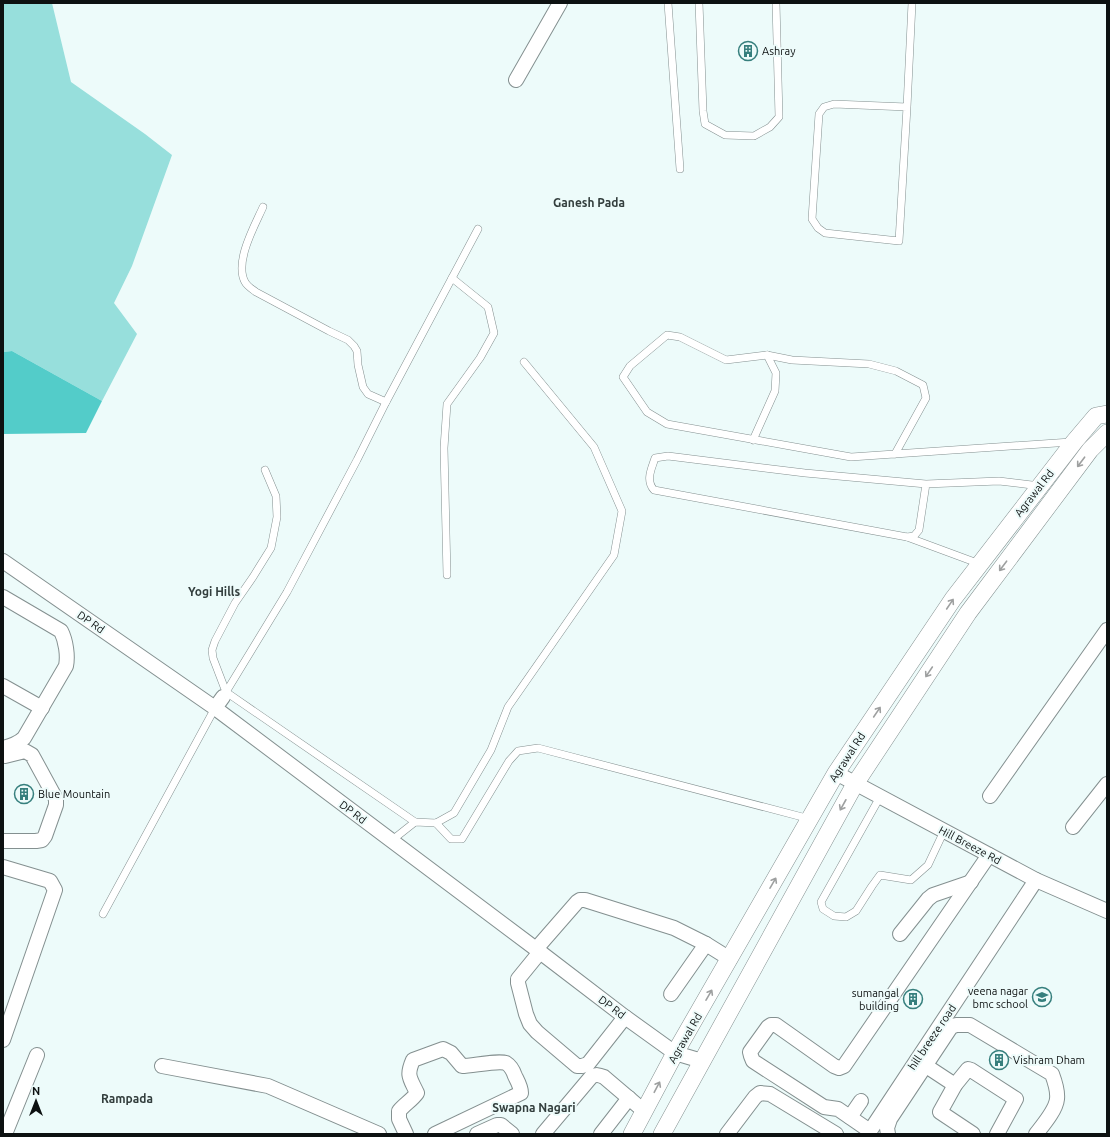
<svg xmlns="http://www.w3.org/2000/svg" width="1110" height="1137" viewBox="0 0 1110 1137" font-family="Ubuntu,sans-serif">
  <style>
    .green { fill: #97dfdc }
    .forest { fill: #53ccc9 }
    .lines { fill: none; stroke-linecap: round; stroke-linejoin: round }
    .service-casing { stroke: #849090; stroke-width: 8 }
    .minor-casing { stroke: #849090; stroke-width: 16 }
    .tertiary-casing { stroke: #849090; stroke-width: 18 }
    .service { stroke: #fff; stroke-width: 7 }
    .minor { stroke: #fff; stroke-width: 14 }
    .tertiary { stroke: #fff; stroke-width: 17 }
    .oneway { stroke: #9ea0a0 }
    .labels { text-anchor: middle; stroke-width: 4; stroke-linejoin: round; paint-order: stroke }
    .poi-label { font-size: 11px; fill: #0d1111; stroke: #edfbfa; text-anchor: start }
    .street-label { font-size: 11px; fill: #0d1111; stroke: #edfbfa }
    .neighbourhood-label { font-size: 12px; font-weight: bold; fill: #333e3d; stroke: #edfbfa }
  </style>
  <rect width="100%" height="100%" fill="#edfbfa"/>
  <!-- green -->
  <polygon class="green" points="3,3 52,3 71,82 145,134 172,155 132,266 114,303 137,334 102,401 12,351 3,352"/>
  <!-- forest -->
  <polygon class="forest" points="12,351 102,401 86,433 3,434 3,352"/>
  <g class="lines">
    <defs>
      <g id="service">
        <polyline points="668,3 680,169"/>
        <polyline points="699,3 703,111 705,124 725,135 754,136 770,127 779,117 776,3"/>
        <polyline points="907,107 834,104 824,107 819,114 812,219 818,228 825,233 899,241 907,107 912,3"/>
        <path d="M 263,207 C 255,225 234,262 245,282 C 247,286 252,289 256,292 L 329,331 L 348,340 L 354,346 L 357,351 L 358,365 L 363,387 L 368,394 L 386,402"/>
        <polyline points="753,440 775,391 776,373 767,355"/>
        <polyline points="895,454 926,398 923,385 896,371 869,364 792,360 767,355 726,360 680,337 667,335 630,366 623,377 647,412 667,424 851,457 1071,442"/>
        <polyline points="265,470 276,496 277,517 271,548 253,577 235,603 215,641 212,650 213,658 226,692 415,822"/>
        <path d="M 926,484 L 919,530 L 914,536 L 907,537 L 654,490 C 645,480 652,468 655,458 L 668,456 L 805,473 L 926,484 L 999,481 L 1040,486"/>
        <polyline points="907,537 980,564"/>
        <polyline points="447,575 444,448 447,404 480,358 494,333 488,307 452,278"/>
        <polyline points="223,697 287,592 357,460 386,402 478,229"/>
        <polyline points="880,797 821,902 823,909 834,916 846,917 856,911 872,886 880,875 911,880 928,865 944,831"/>
        <polyline points="436,823 451,839 462,839 509,761 518,751 538,748 810,819"/>
        <polyline points="391,841 415,822 436,823 454,813 491,750 508,707 614,555 622,511 594,447 524,362"/>
        <polyline points="103,914 215,708"/>
      </g>
      <g id="minor">
        <polyline points="516,80 560,3"/>
        <polyline points="3,561 215,708 540,952 625,1017 675,1053 702,1061"/>
        <path d="M 3,597 L 61,631 C 66,641 68,656 66,666 L 24,738 C 18,744 11,746 3,748"/>
        <polyline points="3,686 42,708"/>
        <polyline points="215,708 223,697"/>
        <polyline points="836,773 1036,880 1107,911"/>
        <polyline points="990,796 1107,630"/>
        <polyline points="1073,827 1107,784"/>
        <polyline points="3,841 36,841 42,840 45,836 56,805 56,799 32,755 25,751 5,756"/>
        <polyline points="3,867 50,881 55,890 3,1040"/>
        <polyline points="900,934 928,899 933,895 971,882"/>
        <polyline points="536,949 577,902 580,900 585,900 674,928 706,944 730,959"/>
        <polyline points="540,952 518,979 518,983 526,1014 530,1024 537,1032 577,1066 582,1066 588,1064 625,1017"/>
        <polyline points="671,994 706,944"/>
        <polyline points="917,1060 955,1085"/>
        <polyline points="162,1066 268,1086 379,1134"/>
        <polyline points="850,1117 861,1101"/>
        <polyline points="870,1131 838,1109 824,1107 753,1061 751,1056 750,1052 768,1027 771,1025 776,1025 834,1066 839,1068 844,1066 989,855"/>
        <polyline points="5,1134 37,1055"/>
        <path d="M 406,1134 L 399,1119 L 399,1111 C 405,1104 412,1100 417,1093 C 410,1078 406,1076 413,1060 L 443,1049 L 451,1053 L 462,1066 C 472,1066 498,1060 506,1063 C 511,1066 513,1070 515,1076 C 518,1082 521,1087 521,1093 L 435,1134"/>
        <polyline points="477,1134 497,1125 501,1125 512,1134"/>
        <path d="M 543,1134 L 591,1077 C 596,1074 599,1075 604,1077 L 644,1111"/>
        <polyline points="601,1134 629,1098"/>
        <polyline points="727,1134 755,1097 760,1093 770,1094 836,1134"/>
        <polyline points="868,1134 1036,880"/>
        <path d="M 888,1134 L 887,1128 L 890,1119 L 951,1027 L 956,1025 L 970,1025 L 1052,1074 C 1055,1082 1058,1091 1057,1099 C 1056,1110 1043,1125 1036,1134"/>
        <polyline points="973,1134 940,1112 955,1085 968,1069 971,1070 1016,1099 997,1134"/>
      </g>
      <g id="tertiary">
        <polyline points="632,1134 675,1053 836,773 953,599 1074,442 1096,416 1107,414"/>
        <polyline points="662,1134 855,784 968,613 1090,450 1107,433"/>
      </g>
    </defs>
    <!-- service casing -->
    <use href="#service" class="service-casing"/>
    <!-- minor casing -->
    <use href="#minor" class="minor-casing"/>
    <!-- tertiary casing -->
    <use href="#tertiary" class="tertiary-casing"/>
    <!-- service -->
    <use href="#service" class="service"/>
    <!-- minor -->
    <use href="#minor" class="minor"/>
    <!-- tertiary -->
    <use href="#tertiary" class="tertiary"/>
  </g>
  <!-- one-way arrows -->
  <defs><path id="oneway-shaft" d="M-6 0H5M1.5-3L5.5 0L1.5 3" fill="none" stroke-width="1.6" stroke-linecap="round" stroke-linejoin="round"/></defs>
  <g class="oneway">
    <use href="#oneway-shaft" transform="translate(1081 462) rotate(127)"/>
    <use href="#oneway-shaft" transform="translate(1003 566) rotate(127)"/>
    <use href="#oneway-shaft" transform="translate(950 604) rotate(-56)"/>
    <use href="#oneway-shaft" transform="translate(929 672) rotate(124)"/>
    <use href="#oneway-shaft" transform="translate(877 712) rotate(-56)"/>
    <use href="#oneway-shaft" transform="translate(843 805) rotate(119)"/>
    <use href="#oneway-shaft" transform="translate(773 883) rotate(-60)"/>
    <use href="#oneway-shaft" transform="translate(709 995) rotate(-60)"/>
    <use href="#oneway-shaft" transform="translate(657 1087) rotate(-62)"/>
  </g>
  <!-- icons -->
  <defs>
    <symbol id="building-ring" viewBox="-11 -11 22 22"><circle r="9.5" fill="#edfbfa" stroke="#367f7d" stroke-width="1.5"/><path d="M-4-6H4V6H1V3H-1V6H-4ZM-2.5-4.3h1.7v1.8h-1.7ZM.8-4.3h1.7v1.8H.8ZM-2.5-1h1.7V.8h-1.7ZM.8-1h1.7V.8H.8Z" fill="#367f7d"/></symbol>
    <symbol id="school-ring" viewBox="-11 -11 22 22"><circle r="9.5" fill="#edfbfa" stroke="#367f7d" stroke-width="1.5"/><path d="M0-5L7-2L0 1L-7-2ZM-4 1L0 2.5L4 1V4Q0 6-4 4Z" fill="#367f7d"/></symbol>
  </defs>
  <g fill-rule="evenodd">
    <use href="#building-ring" x="737" y="40" width="22" height="22"/>
    <use href="#building-ring" x="13" y="783" width="22" height="22"/>
    <use href="#school-ring" x="1031" y="986" width="22" height="22"/>
    <use href="#building-ring" x="902" y="988" width="22" height="22"/>
    <use href="#building-ring" x="988" y="1049" width="22" height="22"/>
  </g>
  <g class="labels">
    <!-- poi labels -->
    <g class="poi-label">
      <text x="762" y="55">Ashray</text>
      <text x="38" y="798">Blue Mountain</text>
      <text x="1028" y="995" text-anchor="end">veena nagar<tspan x="1028" dy="13">bmc school</tspan></text>
      <text x="899" y="997" text-anchor="end">sumangal<tspan x="899" dy="13">building</tspan></text>
      <text x="1013" y="1064">Vishram Dham</text>
    </g>
    <!-- street labels -->
    <g class="street-label">
      <text transform="translate(1034 493) rotate(-52)" y="4">Agrawal Rd</text>
      <text transform="translate(91 622) rotate(35)" y="4">DP Rd</text>
      <text transform="translate(847 757) rotate(-57)" y="4">Agrawal Rd</text>
      <text transform="translate(353 812) rotate(37)" y="4">DP Rd</text>
      <text transform="translate(970 845) rotate(28)" y="4">Hill Breeze Rd</text>
      <text transform="translate(612 1007) rotate(37)" y="4">DP Rd</text>
      <text transform="translate(932 1037) rotate(-56)" y="4">hill breeze road</text>
      <text transform="translate(685 1038) rotate(-60)" y="4">Agrawal Rd</text>
    </g>
    <!-- neighbourhood labels -->
    <g class="neighbourhood-label">
      <text x="589" y="207">Ganesh Pada</text>
      <text x="214" y="596">Yogi Hills</text>
      <text x="127" y="1103">Rampada</text>
      <text x="534" y="1112">Swapna Nagari</text>
    </g>
  </g>
  <!-- border -->
  <rect width="1110" height="1137" fill="none" stroke="#0d1111" stroke-width="8"/>
  <!-- north arrow -->
  <g transform="translate(36 1101)" stroke="#edfbfa" stroke-width="3" paint-order="stroke">
  <path d="M0-3L7 15L0 10L-7 15Z" fill="#0d1111"/>
  <text y="-6" font-size="11" font-weight="bold" text-anchor="middle" fill="#0d1111">N</text>
  </g>
</svg>
